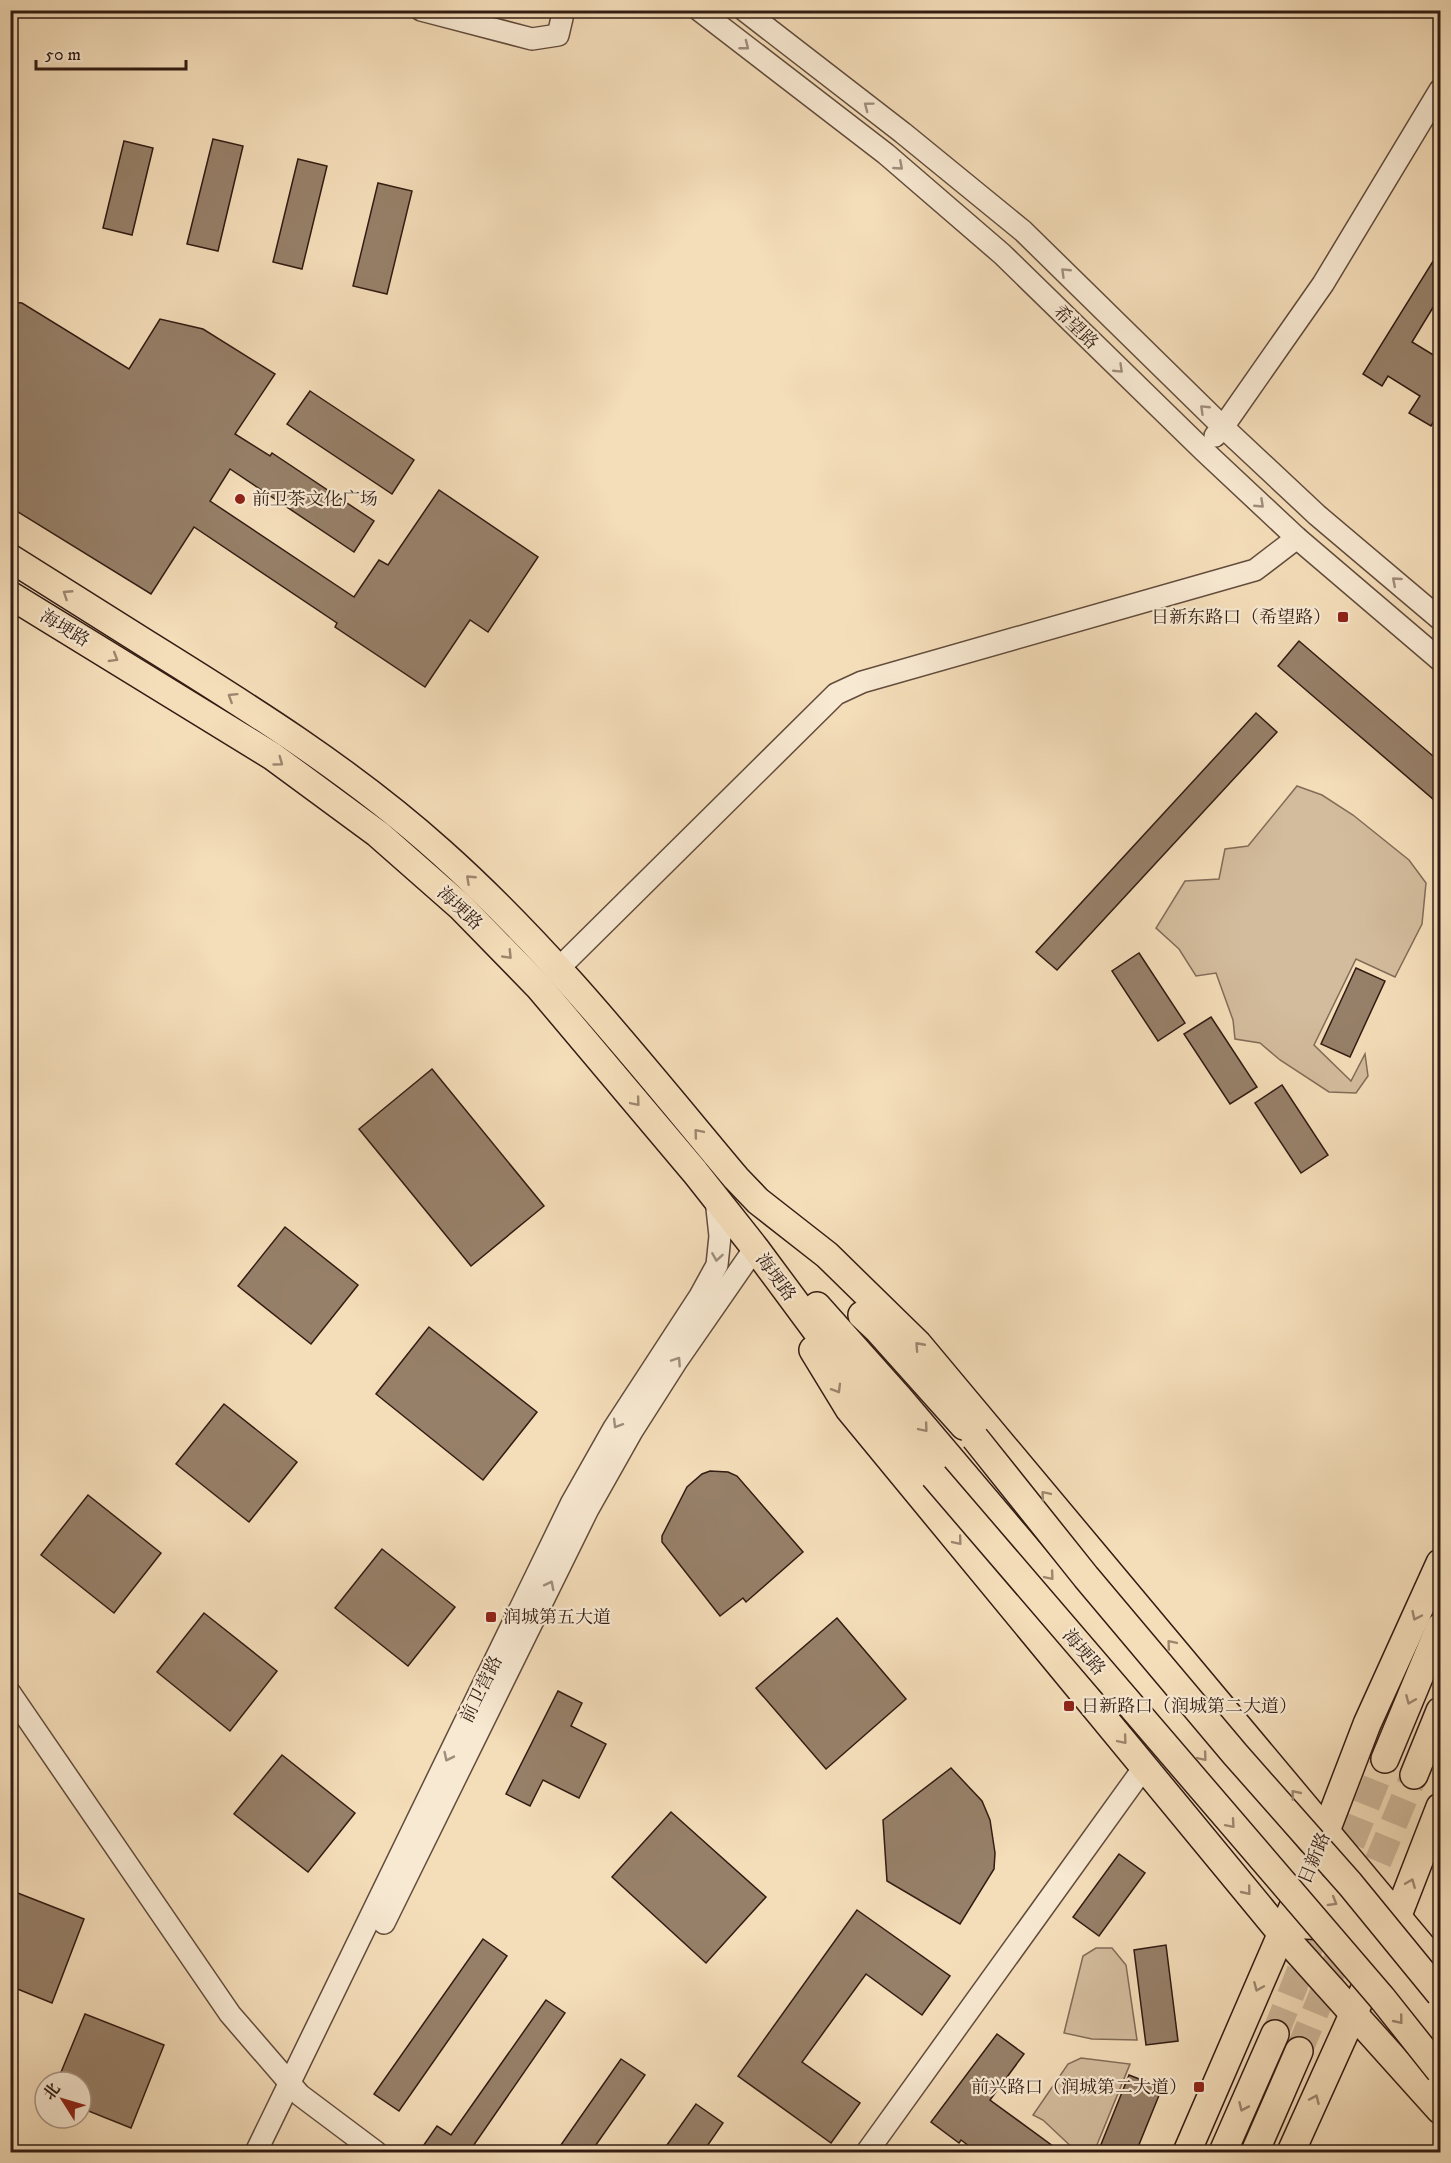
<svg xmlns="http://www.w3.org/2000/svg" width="1451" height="2163" viewBox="0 0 1451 2163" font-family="'IM FELL DW Pica','Noto Serif SC',serif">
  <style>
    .green { fill: #d3bc9d; stroke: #826c58; stroke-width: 1.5 }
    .building { fill: #978069; stroke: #321c13; stroke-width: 1.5 }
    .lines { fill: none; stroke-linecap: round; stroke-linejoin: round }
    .major-tunnel { stroke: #cdb698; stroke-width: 27; stroke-dasharray: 27 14; stroke-linecap: butt }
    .minor-casing { stroke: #624c3c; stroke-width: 24 }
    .major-casing { stroke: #321c13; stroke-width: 30 }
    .minor { stroke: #f8e9d2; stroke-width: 21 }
    .major { stroke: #f4ddb9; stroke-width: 27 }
    .major-bridge-casing { stroke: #321c13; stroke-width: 30; stroke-linecap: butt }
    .major-bridge { stroke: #f4ddb9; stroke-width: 27 }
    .oneway { stroke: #9f8d7c }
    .oneway2 { stroke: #9d866e }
    .poi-dot { fill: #8f2418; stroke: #f8e9d2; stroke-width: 2 }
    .labels { text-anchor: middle; stroke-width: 4.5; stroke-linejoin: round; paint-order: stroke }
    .street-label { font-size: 18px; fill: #321c13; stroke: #f8e9d2 }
    .poi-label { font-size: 18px; fill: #321c13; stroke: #f8e9d2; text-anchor: start }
  </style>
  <rect width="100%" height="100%" fill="#f4ddb9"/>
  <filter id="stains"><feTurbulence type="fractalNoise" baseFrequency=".00333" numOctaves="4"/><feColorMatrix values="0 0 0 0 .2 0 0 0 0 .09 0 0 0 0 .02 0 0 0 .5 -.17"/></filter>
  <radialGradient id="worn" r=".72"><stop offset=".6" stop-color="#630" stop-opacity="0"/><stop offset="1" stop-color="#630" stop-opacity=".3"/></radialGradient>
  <!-- green -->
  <g class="green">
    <polygon points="1297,786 1322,795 1353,815 1409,860 1426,883 1422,924 1395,977 1356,959 1314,1045 1351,1081 1365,1054 1368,1076 1356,1093 1329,1092 1280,1060 1260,1043 1235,1039 1233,1020 1216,973 1196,976 1179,949 1156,928 1185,881 1219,879 1225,849 1248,846"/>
    <polygon points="1096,1948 1112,1948 1126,1965 1137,2040 1092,2039 1064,2033 1083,1956"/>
    <polygon points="1081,2058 1130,2064 1094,2152 1077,2152 1043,2120 1033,2115 1068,2064"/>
  </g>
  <!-- building -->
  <g class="building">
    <polygon points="213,139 243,146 218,251 187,244"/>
    <polygon points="124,141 153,148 132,235 103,228"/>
    <polygon points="298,159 327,166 302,269 273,262"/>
    <polygon points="378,183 412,191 387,294 353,286"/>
    <polygon points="1440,250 1440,296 1412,342 1440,359 1440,411 1431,426 1409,413 1420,396 1388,376 1382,386 1363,374"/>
    <polygon points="10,302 22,303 129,369 160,319 203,329 275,374 235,434 270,456 272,453 374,521 354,552 230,469 210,501 354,597 379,560 388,565 439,490 538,557 488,632 470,620 425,687 335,627 337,623 194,527 151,594 10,507"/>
    <polygon points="310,391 414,460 392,494 287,424"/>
    <polygon points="1299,641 1440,762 1440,805 1278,666"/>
    <polygon points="1256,713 1277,732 1057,970 1036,952"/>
    <polygon points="1139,953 1185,1023 1158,1041 1112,971"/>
    <polygon points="1356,968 1385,981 1350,1057 1321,1044"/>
    <polygon points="1211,1017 1257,1087 1230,1104 1184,1034"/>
    <polygon points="432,1069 544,1206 471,1266 359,1129"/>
    <polygon points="1282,1085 1328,1155 1301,1173 1255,1103"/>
    <polygon points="285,1227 358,1285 311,1344 238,1286"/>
    <polygon points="429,1327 537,1412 483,1480 376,1394"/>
    <polygon points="224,1404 297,1462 249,1522 176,1464"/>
    <polygon points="710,1471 728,1472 737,1476 803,1552 746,1602 743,1598 720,1616 662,1542 662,1536 687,1487 702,1474"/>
    <polygon points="88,1495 161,1553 114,1613 41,1555"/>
    <polygon points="382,1549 455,1607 408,1666 335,1608"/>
    <polygon points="204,1613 277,1671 230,1731 157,1672"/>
    <polygon points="837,1618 906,1699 826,1769 756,1688"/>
    <polygon points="558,1691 582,1703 571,1726 606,1744 579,1798 543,1780 530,1806 506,1794"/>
    <polygon points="282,1755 355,1813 308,1872 234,1814"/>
    <polygon points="951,1768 982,1801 990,1820 995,1853 994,1869 960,1924 887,1881 883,1820"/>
    <polygon points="671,1812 766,1897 706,1963 612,1877"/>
    <polygon points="1119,1854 1145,1873 1099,1936 1073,1917"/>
    <polygon points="10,1890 84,1919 52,2003 10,1986"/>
    <polygon points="857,1910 950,1976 922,2015 866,1974 802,2062 860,2103 831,2143 738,2076"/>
    <polygon points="483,1939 507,1956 399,2111 374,2094"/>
    <polygon points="1166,1945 1178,2041 1146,2045 1134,1950"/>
    <polygon points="546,2000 565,2013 471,2149 475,2152 419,2152 437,2126 451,2135"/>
    <polygon points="85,2014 164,2045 131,2128 81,2108 81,2082 57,2082"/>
    <polygon points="997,2034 1024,2054 990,2100 1061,2152 977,2152 961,2140 959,2143 931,2122"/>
    <polygon points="621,2059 645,2075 591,2152 556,2152"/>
    <polygon points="1129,2075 1162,2088 1136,2152 1098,2152"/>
    <polygon points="696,2104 723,2123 703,2152 662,2152"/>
  </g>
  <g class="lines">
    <!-- major-tunnel -->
    <g class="major-tunnel">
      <polyline points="1275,2034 1385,1759"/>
      <polyline points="1299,2051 1414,1775"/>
    </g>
    <defs>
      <g id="minor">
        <polyline points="421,10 532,39 558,35 562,18 561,10"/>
        <polyline points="699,10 886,154 1002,254 1203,450 1297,538 1440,660"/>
        <polyline points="744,10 903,133 1023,231 1223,427 1317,515 1440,619"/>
        <polyline points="1215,436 1223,427 1323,284 1440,90"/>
        <polyline points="558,969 836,694 862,682 1255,570 1297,538"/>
        <polyline points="10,1693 230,2014 300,2095 376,2152"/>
        <polyline points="384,1923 588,1509 632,1431 676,1362 755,1248"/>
        <polyline points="256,2152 571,1504 614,1428 700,1296 717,1265 720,1236 716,1199"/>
        <polyline points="867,2152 1145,1766"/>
      </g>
      <g id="major">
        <path d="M 10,558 C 55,586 100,615 145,643 C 248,707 351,771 441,852 C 551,950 642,1066 736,1178 L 758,1201 L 827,1255 L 918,1344 L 1440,1968"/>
        <polyline points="10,595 272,756 378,834 461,907 539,987 695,1172 755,1248 824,1341 934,1476"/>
        <path d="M 817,1306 L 899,1398 L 1305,1877 C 1331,1904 1354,1921 1393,1916"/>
        <polyline points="862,1315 878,1330 964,1426"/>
        <polyline points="813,1350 849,1409 1281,1933 1440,2110"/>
        <polyline points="1385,1759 1440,1627"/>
        <polyline points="1414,1775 1440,1711"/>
        <polyline points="1305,1925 1332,1926 1359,1938 1407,1991 1440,2031"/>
        <polyline points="1187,2152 1326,1831 1367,1724 1440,1563"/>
        <polyline points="1223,2152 1275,2034"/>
        <polyline points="1255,2152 1299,2051"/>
        <polyline points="1291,2152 1398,1915 1440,1807"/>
      </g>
    </defs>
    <!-- minor casing -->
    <use href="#minor" class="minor-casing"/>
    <!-- major casing -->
    <use href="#major" class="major-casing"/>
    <!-- minor -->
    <use href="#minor" class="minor"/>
    <!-- major -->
    <use href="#major" class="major"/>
    <defs>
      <g id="major-bridge">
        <polyline points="975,1438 1086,1577 1235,1754 1350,1884 1440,1994"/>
        <polyline points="934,1476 1382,1998 1440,2071"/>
      </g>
    </defs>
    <!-- major-bridge casing -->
    <use href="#major-bridge" class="major-bridge-casing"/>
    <!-- major-bridge -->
    <use href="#major-bridge" class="major-bridge"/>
  </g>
  <!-- one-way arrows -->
  <defs><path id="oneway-chevron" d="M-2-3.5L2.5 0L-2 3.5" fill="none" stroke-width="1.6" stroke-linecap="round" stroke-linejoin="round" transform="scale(1.5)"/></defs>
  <g class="oneway">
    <use href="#oneway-chevron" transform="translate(745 46) rotate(38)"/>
    <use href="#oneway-chevron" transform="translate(868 106) rotate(-143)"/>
    <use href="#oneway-chevron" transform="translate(899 166) rotate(41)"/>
    <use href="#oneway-chevron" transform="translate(1065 272) rotate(-136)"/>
    <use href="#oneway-chevron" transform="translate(1119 369) rotate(44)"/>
    <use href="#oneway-chevron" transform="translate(1204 409) rotate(-136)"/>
    <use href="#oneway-chevron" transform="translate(1260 504) rotate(43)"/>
    <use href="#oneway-chevron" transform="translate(1396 581) rotate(-139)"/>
    <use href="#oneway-chevron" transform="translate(717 1257) rotate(99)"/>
    <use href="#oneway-chevron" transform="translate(677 1361) rotate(-56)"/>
    <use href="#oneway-chevron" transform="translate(617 1424) rotate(121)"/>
    <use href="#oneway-chevron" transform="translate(550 1585) rotate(-63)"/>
    <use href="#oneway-chevron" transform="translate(448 1757) rotate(116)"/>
  </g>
  <g class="oneway2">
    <use href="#oneway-chevron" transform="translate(67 594) rotate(-147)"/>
    <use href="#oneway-chevron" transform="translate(114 658) rotate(31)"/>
    <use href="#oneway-chevron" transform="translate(232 697) rotate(-148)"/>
    <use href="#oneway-chevron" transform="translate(279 762) rotate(36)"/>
    <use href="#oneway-chevron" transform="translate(470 879) rotate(-137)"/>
    <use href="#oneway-chevron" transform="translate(508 955) rotate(46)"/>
    <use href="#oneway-chevron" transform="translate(636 1102) rotate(50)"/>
    <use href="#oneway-chevron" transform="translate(698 1133) rotate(-130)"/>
    <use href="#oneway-chevron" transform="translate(919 1346) rotate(-132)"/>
    <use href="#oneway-chevron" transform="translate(837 1389) rotate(59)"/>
    <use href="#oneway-chevron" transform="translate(924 1428) rotate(50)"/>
    <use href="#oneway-chevron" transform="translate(1045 1495) rotate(-130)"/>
    <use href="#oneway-chevron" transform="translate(958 1541) rotate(50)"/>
    <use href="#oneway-chevron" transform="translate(1050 1576) rotate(50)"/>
    <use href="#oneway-chevron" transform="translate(1416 1616) rotate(115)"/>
    <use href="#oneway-chevron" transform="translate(1171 1644) rotate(-130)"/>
    <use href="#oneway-chevron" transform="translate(1410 1700) rotate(113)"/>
    <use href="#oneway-chevron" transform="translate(1123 1740) rotate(50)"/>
    <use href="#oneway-chevron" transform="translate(1203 1757) rotate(50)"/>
    <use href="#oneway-chevron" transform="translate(1295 1794) rotate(-129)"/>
    <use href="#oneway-chevron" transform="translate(1231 1824) rotate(49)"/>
    <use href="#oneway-chevron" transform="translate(1411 1883) rotate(-68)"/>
    <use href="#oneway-chevron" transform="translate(1247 1891) rotate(51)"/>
    <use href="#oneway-chevron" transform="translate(1333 1902) rotate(31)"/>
    <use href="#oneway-chevron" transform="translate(1258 1987) rotate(113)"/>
    <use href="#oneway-chevron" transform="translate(1399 2020) rotate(51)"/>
    <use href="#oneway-chevron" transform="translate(1315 2099) rotate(-66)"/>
    <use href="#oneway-chevron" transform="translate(1243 2107) rotate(114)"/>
  </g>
  <!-- markers -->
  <g class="poi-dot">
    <circle cx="240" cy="499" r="6"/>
    <rect x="1337" y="611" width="12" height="12" rx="3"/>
    <rect x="485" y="1611" width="12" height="12" rx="3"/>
    <rect x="1063" y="1700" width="12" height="12" rx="3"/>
    <rect x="1193" y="2081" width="12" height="12" rx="3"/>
  </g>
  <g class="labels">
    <!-- street labels -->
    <g class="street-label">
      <text transform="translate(1076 327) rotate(44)" y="6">希望路</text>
      <text transform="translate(65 628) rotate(31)" y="6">海埂路</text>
      <text transform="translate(460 908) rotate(43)" y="6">海埂路</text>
      <text transform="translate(776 1277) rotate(54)" y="6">海埂路</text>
      <text transform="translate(1084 1652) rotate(49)" y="6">海埂路</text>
      <text transform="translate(481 1689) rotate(-64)" y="6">前卫营路</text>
      <text transform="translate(1314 1858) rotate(-67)" y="6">日新路</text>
    </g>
    <!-- poi labels -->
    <g class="poi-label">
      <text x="252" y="505">前卫茶文化广场</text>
      <text x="1331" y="623" text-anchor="end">日新东路口（希望路）</text>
      <text x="503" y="1623">润城第五大道</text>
      <text x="1081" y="1712">日新路口（润城第二大道）</text>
      <text x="1187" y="2093" text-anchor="end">前兴路口（润城第二大道）</text>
    </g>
  </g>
  <!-- margin -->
  <rect width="1451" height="2163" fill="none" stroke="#f4ddb9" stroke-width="36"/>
  <rect x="12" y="12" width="1427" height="2139" fill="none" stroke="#321c13" stroke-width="3"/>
  <rect x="18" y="18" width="1415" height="2127" fill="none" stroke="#321c13" stroke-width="1.5"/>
  <!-- north arrow -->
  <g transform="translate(63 2100) rotate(307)"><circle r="28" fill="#f8e9d2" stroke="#a99786" stroke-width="1.5"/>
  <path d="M0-4.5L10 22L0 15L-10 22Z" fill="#8f2418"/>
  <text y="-9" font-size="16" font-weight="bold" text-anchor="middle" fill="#321c13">北</text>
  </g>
  <!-- scale -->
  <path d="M36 60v9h150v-9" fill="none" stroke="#321c13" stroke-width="3"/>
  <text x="45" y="60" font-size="18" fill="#321c13" stroke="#f8e9d2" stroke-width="4.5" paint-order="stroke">50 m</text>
  <rect width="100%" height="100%" filter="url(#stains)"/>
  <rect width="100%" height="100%" fill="url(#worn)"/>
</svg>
